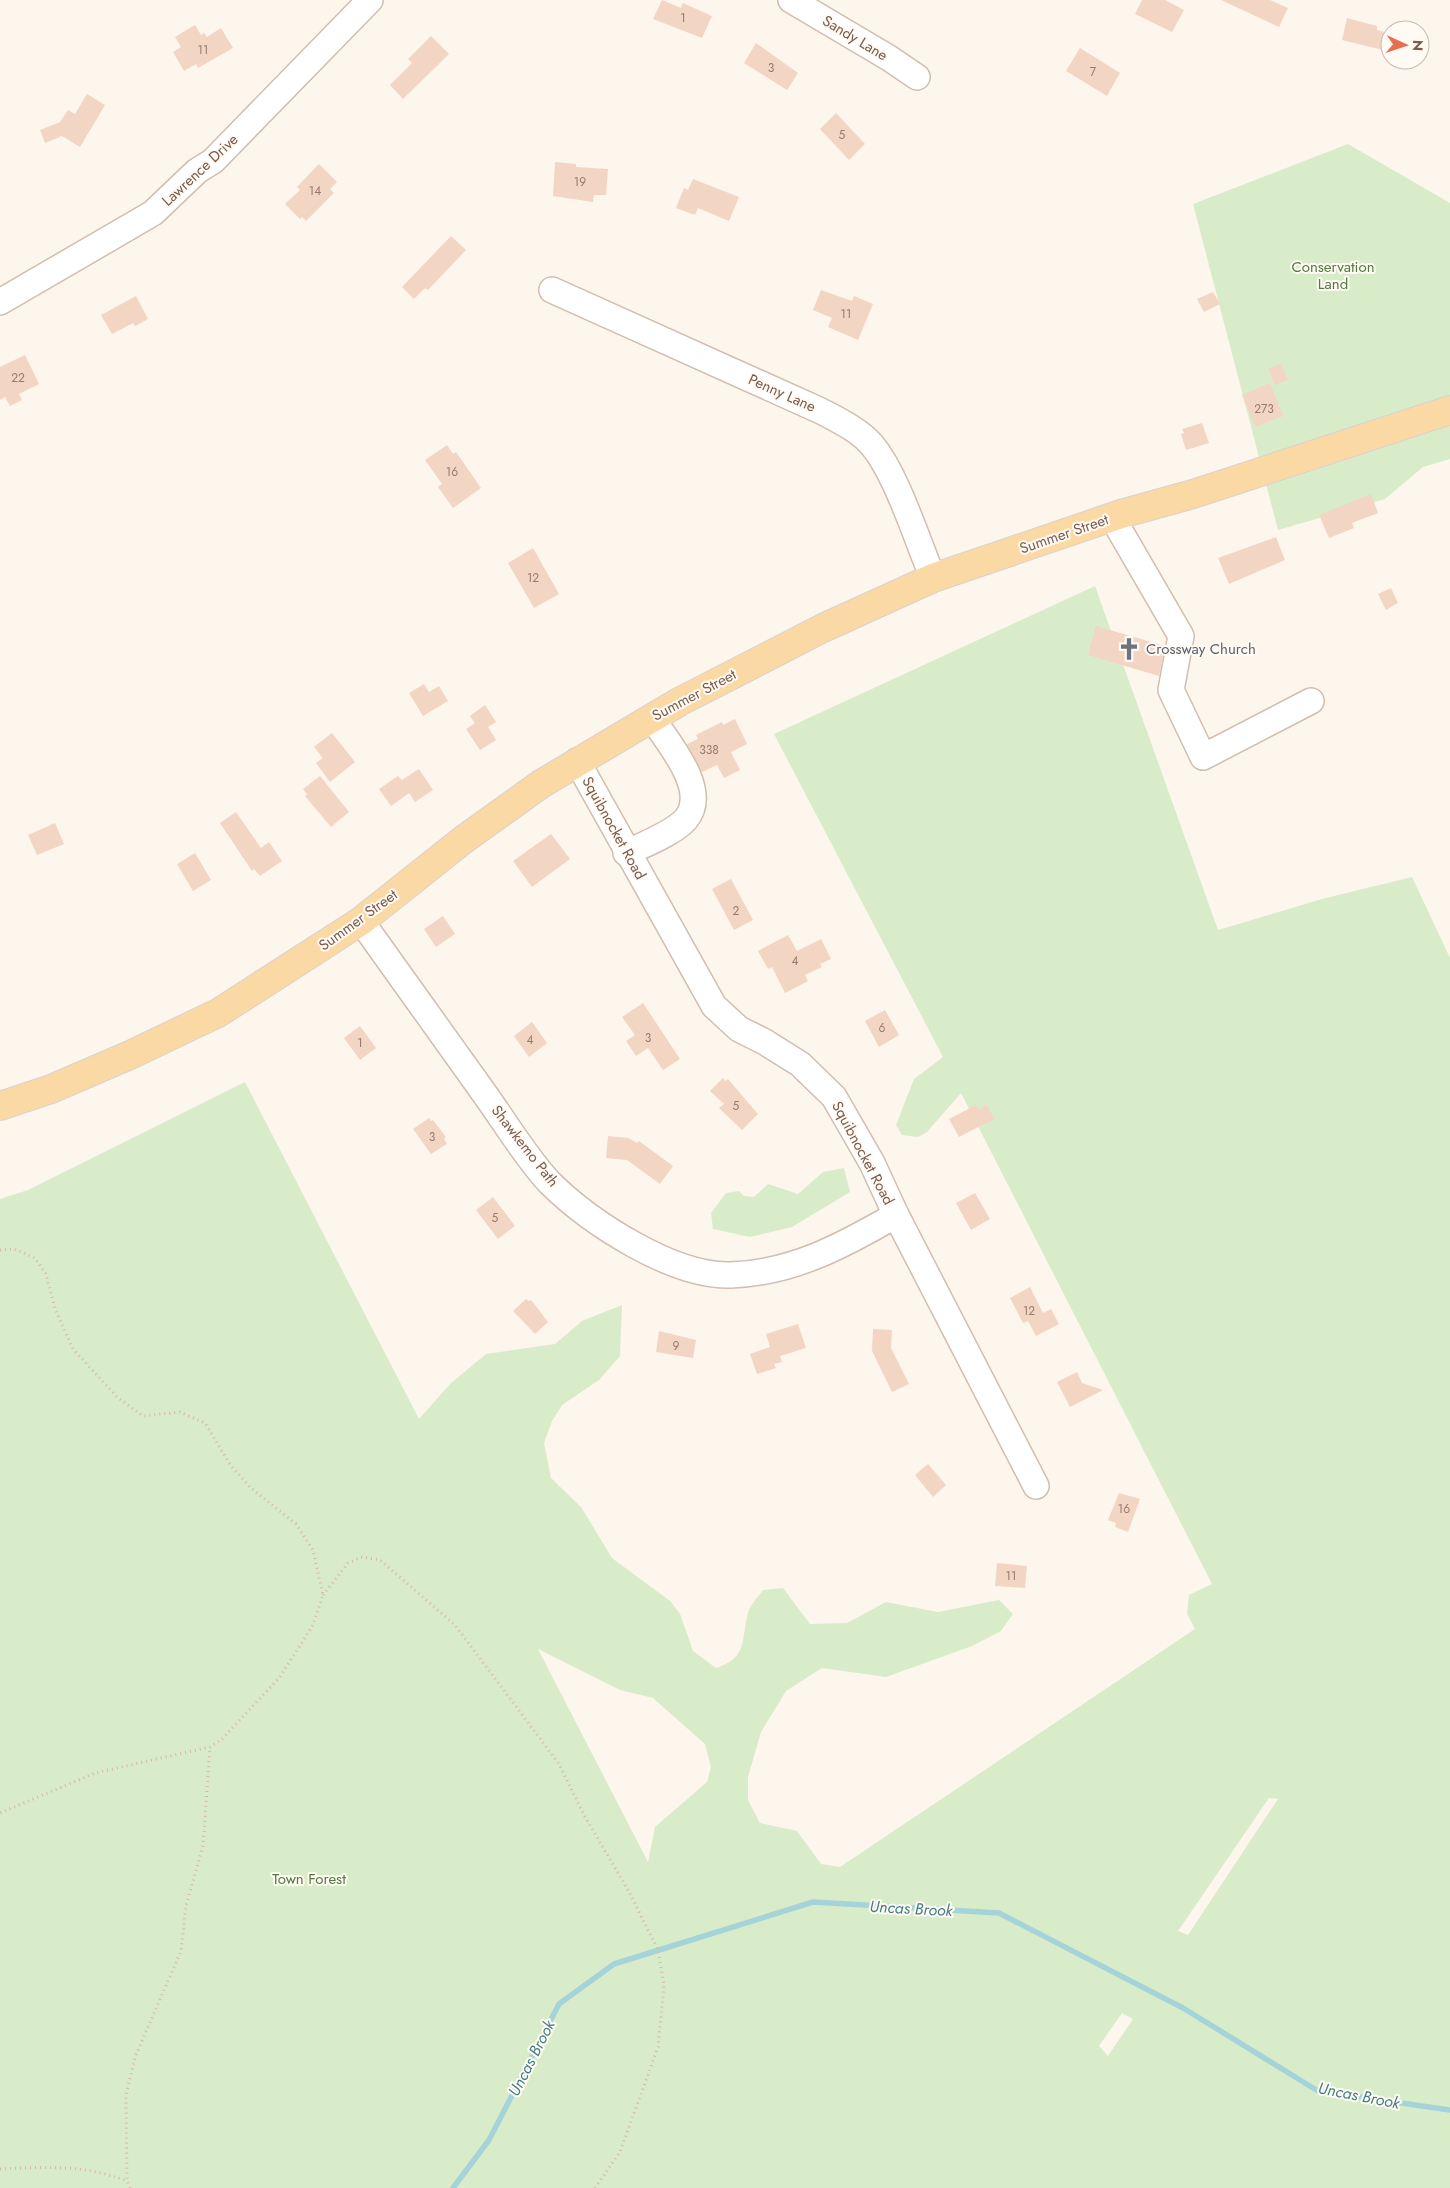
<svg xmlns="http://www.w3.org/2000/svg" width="1450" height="2188" viewBox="0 0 1450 2188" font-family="Jost,sans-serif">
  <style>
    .green { fill: #d8ecc9; fill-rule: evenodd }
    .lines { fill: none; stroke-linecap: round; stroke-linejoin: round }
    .stream { stroke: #a5d3da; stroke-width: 5.5 }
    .building { fill: #f3d5c3 }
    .minor-casing { stroke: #d1beb0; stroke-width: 28 }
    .major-casing { stroke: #dad1cd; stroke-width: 30 }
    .path { stroke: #d9b8a5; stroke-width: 3; stroke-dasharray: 1 4; stroke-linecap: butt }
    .minor { stroke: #fff; stroke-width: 25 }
    .major { stroke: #fbd9a5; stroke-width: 28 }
    .labels { text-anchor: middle; stroke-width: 4; stroke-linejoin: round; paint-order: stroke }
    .number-label { font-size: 12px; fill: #987a6a }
    .street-label { font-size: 15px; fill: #7a5c4d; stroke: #fffaf3 }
    .park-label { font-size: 15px; fill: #537a41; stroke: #fffaf3 }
    .worship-label { font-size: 15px; fill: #5b616d; stroke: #fffaf3; text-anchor: start }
    .water-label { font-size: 16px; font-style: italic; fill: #437c86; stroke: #fffaf3 }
  </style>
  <rect width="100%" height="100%" fill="#fdf6ec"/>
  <!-- green -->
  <g class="green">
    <polygon points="1348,144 1450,203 1450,459 1423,467 1385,499 1278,530 1193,204"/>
    <path d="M 1095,586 L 1218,930 L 1322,899 L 1412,877 L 1450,958 L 1450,2188 L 0,2188 L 0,1199 L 28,1190 L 245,1082 L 419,1419 L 451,1383 L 486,1354 L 555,1344 L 582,1321 L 622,1305 L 620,1356 L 599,1380 L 562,1405 L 552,1421 L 544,1443 L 551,1478 L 581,1507 L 612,1558 L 670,1601 L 680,1614 L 693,1651 L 716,1668 C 748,1658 741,1640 748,1613 C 750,1605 758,1597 763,1590 L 783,1588 L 810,1624 L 847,1623 L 886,1602 L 938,1612 L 999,1600 L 1013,1614 L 1001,1631 L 972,1646 L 886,1677 L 822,1668 L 786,1691 L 761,1732 L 748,1777 L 748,1800 L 760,1823 L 797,1831 L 821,1864 L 840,1867 L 1195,1629 L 1187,1614 L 1189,1595 L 1212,1584 L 961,1093 L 927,1132 L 918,1137 L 902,1135 L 896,1125 L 914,1079 L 943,1057 L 774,734 ZM 538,1649 L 620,1690 L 653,1698 L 705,1744 L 711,1767 L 707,1782 L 655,1827 L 648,1862 ZM 1269,1798 L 1278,1799 L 1188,1935 L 1178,1931 ZM 1122,2013 L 1133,2019 L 1108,2056 L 1099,2046 Z"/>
    <polygon points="844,1168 850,1192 792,1227 750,1237 713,1229 711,1213 726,1193 739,1191 744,1196 754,1197 768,1184 798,1194 823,1172"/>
  </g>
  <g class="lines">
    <!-- stream -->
    <polyline class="stream" points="453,2188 489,2140 559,2004 614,1964 813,1902 999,1913 1183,2008 1318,2091 1450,2110"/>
  </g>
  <!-- building -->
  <g class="building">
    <polygon points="662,0 681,8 683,3 712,16 702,38 653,19"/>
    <polygon points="1142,0 1165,0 1184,10 1172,32 1135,14"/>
    <polygon points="1221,0 1270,0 1288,8 1279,27"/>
    <polygon points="1347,18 1377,26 1377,30 1388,33 1383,50 1342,40"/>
    <polygon points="195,25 201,35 204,33 207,37 221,28 233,48 198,68 196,64 184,71 173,52 181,47 175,37"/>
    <polygon points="431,36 449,54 403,99 390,85 412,63 408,59"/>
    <polygon points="756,43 798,73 787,90 744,63"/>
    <polygon points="1080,48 1120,73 1107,96 1066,71"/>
    <polygon points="87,94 105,105 80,147 62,136 45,143 40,130 60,122 68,110 75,114"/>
    <polygon points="836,113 865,144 849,160 820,129"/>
    <polygon points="555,162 576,164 576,167 608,169 606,195 594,195 593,202 553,196"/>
    <polygon points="319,164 337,182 330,189 334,193 306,221 302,217 300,219 285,204 300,190 297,187"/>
    <polygon points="693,179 739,197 729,221 698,208 695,215 676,208 684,188 688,190"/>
    <polygon points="451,236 466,250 428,290 425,288 414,299 402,287"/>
    <polygon points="821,290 852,301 854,296 873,304 858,340 828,327 832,318 813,310"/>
    <polygon points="1213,292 1220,304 1204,312 1197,299"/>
    <polygon points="136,296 148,319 135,326 133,323 112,334 101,315"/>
    <polygon points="25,355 39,384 19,394 22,400 10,406 5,397 0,400 0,367"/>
    <polygon points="1281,364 1288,380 1275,385 1268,369"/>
    <polygon points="1270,383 1283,416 1255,427 1242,395"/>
    <polygon points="1202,423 1209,443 1186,450 1181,434 1184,433 1182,429"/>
    <polygon points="447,445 453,454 456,452 481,488 453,508 438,487 442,484 425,460"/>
    <polygon points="1371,494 1378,513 1352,523 1354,528 1329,538 1319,515"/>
    <polygon points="1276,537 1285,560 1229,584 1218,558"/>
    <polygon points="533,548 559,594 534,608 508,563"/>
    <polygon points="1391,588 1398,603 1386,610 1378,594"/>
    <polygon points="1096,626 1165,646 1159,676 1088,655"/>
    <polygon points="424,684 429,692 439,686 448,701 423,716 409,693"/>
    <polygon points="485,705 496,722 488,727 496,740 480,750 466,729 475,723 470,716"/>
    <polygon points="735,719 747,744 731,752 740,770 724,778 717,765 702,772 687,744 698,739 696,735 722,722 723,725"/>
    <polygon points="332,733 355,762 330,782 316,763 323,758 314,747"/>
    <polygon points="419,769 433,790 415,802 409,793 391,806 379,789 398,776 402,780"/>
    <polygon points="320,776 349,812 331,827 305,796 307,794 303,789"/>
    <polygon points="236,812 261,848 269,842 282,861 260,876 254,869 252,871 220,823"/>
    <polygon points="55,823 64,844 37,855 28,835"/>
    <polygon points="551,834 570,859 532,887 513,861"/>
    <polygon points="195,853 211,880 193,891 177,864"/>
    <polygon points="731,879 753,920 734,930 712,889"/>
    <polygon points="443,916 455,934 436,947 424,929"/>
    <polygon points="788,935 797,951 821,939 831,959 820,964 822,967 805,975 808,981 785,993 772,967 768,969 758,951"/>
    <polygon points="643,1003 680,1059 663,1070 648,1048 636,1056 626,1041 635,1035 622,1017"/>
    <polygon points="885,1010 899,1035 879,1047 865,1021"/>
    <polygon points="532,1022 547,1043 529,1057 514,1036"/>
    <polygon points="360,1026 376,1048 360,1060 344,1038"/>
    <polygon points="723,1078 725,1081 728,1079 758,1114 742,1130 719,1108 724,1104 710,1091"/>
    <polygon points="976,1105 978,1110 987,1105 994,1119 959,1137 949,1119"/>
    <polygon points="429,1118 431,1121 433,1120 446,1137 444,1139 447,1144 431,1154 413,1129"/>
    <polygon points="608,1136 628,1138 637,1143 639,1141 673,1166 660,1184 627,1160 606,1158"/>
    <polygon points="975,1193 990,1219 971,1230 956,1203"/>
    <polygon points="493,1197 515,1226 498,1239 476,1210"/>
    <polygon points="1030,1287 1043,1313 1051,1309 1059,1324 1036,1336 1028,1321 1023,1323 1010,1298"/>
    <polygon points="526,1299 529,1301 531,1300 548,1322 535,1334 513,1311"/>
    <polygon points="798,1324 806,1348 780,1356 782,1362 774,1364 776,1368 757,1374 750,1354 770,1347 766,1334"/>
    <polygon points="873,1329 892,1330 891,1348 909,1384 892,1392 872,1351"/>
    <polygon points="659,1331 696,1340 693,1358 656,1352"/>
    <polygon points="1077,1372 1082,1383 1103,1390 1070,1407 1057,1382"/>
    <polygon points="928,1464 946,1485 933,1497 915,1475"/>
    <polygon points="1119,1493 1140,1499 1128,1532 1115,1527 1116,1523 1108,1520"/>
    <polygon points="997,1563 1027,1566 1025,1588 995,1586"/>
  </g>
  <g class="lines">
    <defs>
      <g id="minor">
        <polyline points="791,0 889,58 917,77"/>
        <path d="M 552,290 L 821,411 C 838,420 859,430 872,445 C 897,475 917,540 933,578"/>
        <polyline points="0,302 153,213 197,171 213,161 370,0"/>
        <polyline points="1112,517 1181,636 1171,690 1203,757 1311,701"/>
        <polyline points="577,761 714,1006 739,1029 765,1042 800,1064 834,1097 872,1163 896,1215 1036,1486"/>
        <path d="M 626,853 C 643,845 674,833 686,819 C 710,790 668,743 652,718"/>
        <path d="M 361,921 C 402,978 443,1036 484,1093 C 505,1122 525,1156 549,1182 C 589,1222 673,1277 731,1275 C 793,1273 844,1245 896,1215"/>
      </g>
      <polyline id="major" points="0,1106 51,1089 130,1055 218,1013 361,921 463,840 541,784 679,702 823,628 933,578 1121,514 1193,494 1450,410"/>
    </defs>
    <!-- minor casing -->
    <use href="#minor" class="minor-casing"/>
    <!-- major casing -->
    <use href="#major" class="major-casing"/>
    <!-- path -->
    <g class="path">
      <polyline points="0,1250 14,1249 35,1258 46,1274 55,1309 73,1349 117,1397 143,1416 180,1412 205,1423 231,1466 251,1488 296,1524 313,1550 323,1595 313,1625 280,1677 222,1739 210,1747 95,1773 0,1813"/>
      <polyline points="323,1595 348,1563 361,1557 380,1560 455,1625 559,1764 584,1815 628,1890 658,1950 664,1985 658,2047 620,2152 595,2188"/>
      <path d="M 0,2169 C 48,2167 81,2164 127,2181"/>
      <polyline points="130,2188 127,2181 126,2095 135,2057 181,1951 186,1906 203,1846 210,1747"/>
    </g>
    <!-- minor -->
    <use href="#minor" class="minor"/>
    <!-- major -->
    <use href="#major" class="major"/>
  </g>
  <!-- icons -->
  <defs>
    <symbol id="church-bare" viewBox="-9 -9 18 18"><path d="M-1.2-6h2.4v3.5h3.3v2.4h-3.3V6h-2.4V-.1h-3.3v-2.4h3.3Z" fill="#6b7280" stroke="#fffaf3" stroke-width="2.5" paint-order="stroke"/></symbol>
  </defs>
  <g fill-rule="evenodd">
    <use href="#church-bare" x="1113" y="633" width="32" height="32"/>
  </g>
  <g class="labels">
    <!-- number labels -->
    <g class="number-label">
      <text x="683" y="22">1</text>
      <text x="203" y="54">11</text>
      <text x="771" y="72">3</text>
      <text x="1093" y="76">7</text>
      <text x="842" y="139">5</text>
      <text x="580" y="186">19</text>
      <text x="315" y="195">14</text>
      <text x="846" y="318">11</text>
      <text x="18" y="382">22</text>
      <text x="1264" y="413">273</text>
      <text x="452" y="476">16</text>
      <text x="533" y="582">12</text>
      <text x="709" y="754">338</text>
      <text x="736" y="915">2</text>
      <text x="795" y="965">4</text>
      <text x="882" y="1032">6</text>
      <text x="648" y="1042">3</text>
      <text x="530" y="1044">4</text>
      <text x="360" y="1047">1</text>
      <text x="736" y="1110">5</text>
      <text x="432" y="1141">3</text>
      <text x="495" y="1222">5</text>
      <text x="1029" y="1315">12</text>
      <text x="676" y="1350">9</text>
      <text x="1124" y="1513">16</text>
      <text x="1011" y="1580">11</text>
    </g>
    <!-- street labels -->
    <g class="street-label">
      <text transform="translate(855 38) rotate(31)" y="5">Sandy Lane</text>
      <text transform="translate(200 170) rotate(-43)" y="5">Lawrence Drive</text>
      <text transform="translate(782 393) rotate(24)" y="5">Penny Lane</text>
      <text transform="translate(1064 534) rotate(-19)" y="5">Summer Street</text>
      <text transform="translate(694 695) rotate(-28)" y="5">Summer Street</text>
      <text transform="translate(614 828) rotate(61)" y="5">Squibnocket Road</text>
      <text transform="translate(358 920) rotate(-36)" y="5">Summer Street</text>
      <text transform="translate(525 1146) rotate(52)" y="5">Shawkemo Path</text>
      <text transform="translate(863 1153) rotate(62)" y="5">Squibnocket Road</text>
    </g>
    <!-- park labels -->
    <g class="park-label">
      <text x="1333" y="272">Conservation<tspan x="1333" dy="17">Land</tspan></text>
      <text x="309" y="1884">Town Forest</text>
    </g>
    <!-- worship labels -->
    <g class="worship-label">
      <text x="1146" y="654">Crossway Church</text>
    </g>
    <!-- water labels -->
    <g class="water-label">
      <text transform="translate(911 1908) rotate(3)" y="6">Uncas Brook</text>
      <text transform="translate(531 2058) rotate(-63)" y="6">Uncas Brook</text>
      <text transform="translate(1359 2095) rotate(11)" y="6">Uncas Brook</text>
    </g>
  </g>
  <!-- north arrow -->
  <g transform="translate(1405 45) rotate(93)"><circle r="24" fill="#fffaf3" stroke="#cabbb1"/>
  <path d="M0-4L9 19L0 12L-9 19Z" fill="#e76f51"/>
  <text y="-8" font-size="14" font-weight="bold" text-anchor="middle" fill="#7a5c4d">N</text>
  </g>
</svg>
